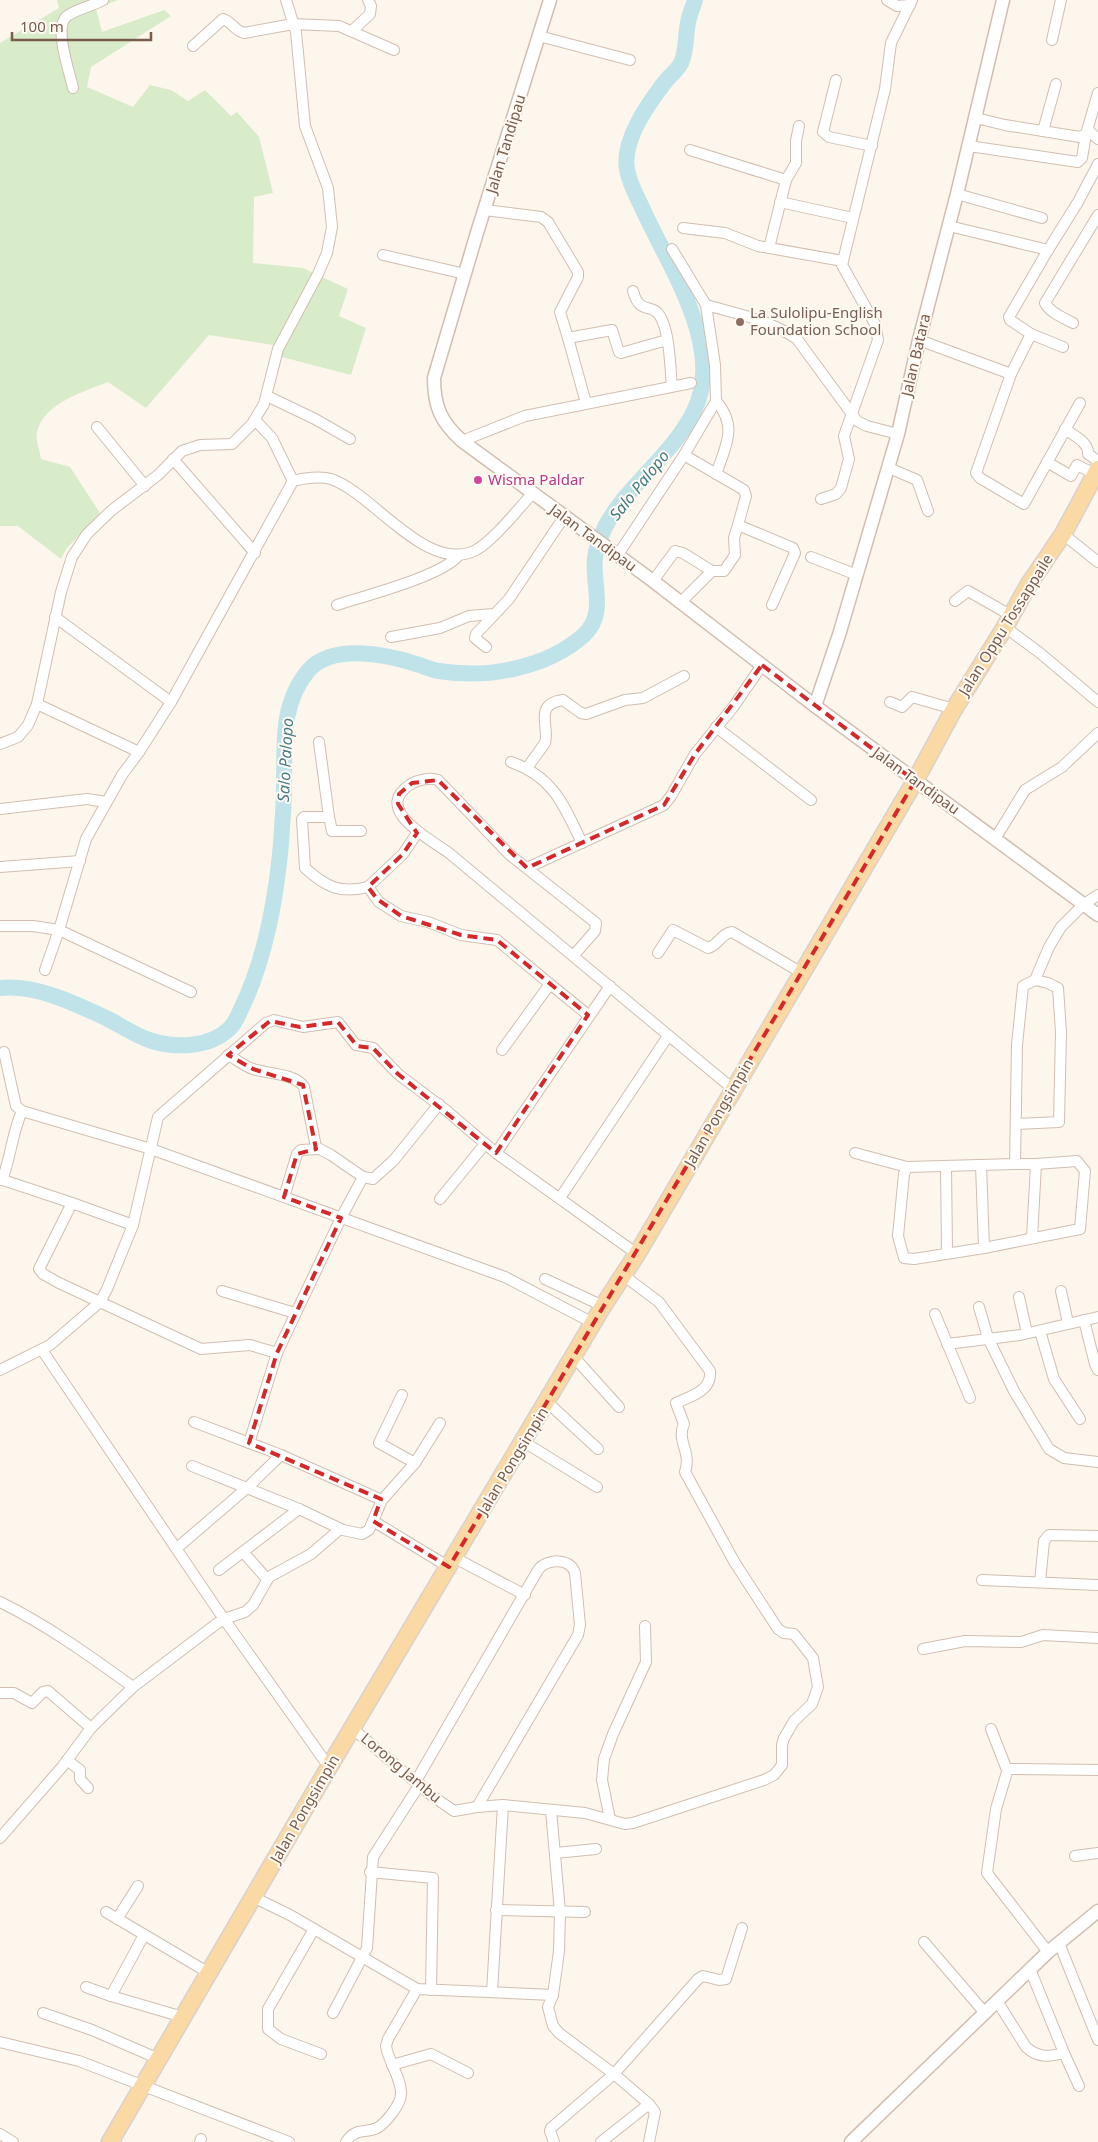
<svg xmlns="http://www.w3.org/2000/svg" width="1098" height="2142" viewBox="0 0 1098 2142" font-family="'Noto Sans',sans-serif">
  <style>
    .green { fill: #d8ecc9 }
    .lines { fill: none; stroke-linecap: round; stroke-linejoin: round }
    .river { stroke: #bfe3e8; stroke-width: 16 }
    .minor-casing { stroke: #d1beb0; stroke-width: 12 }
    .tertiary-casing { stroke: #d1beb0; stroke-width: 15 }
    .primary-casing { stroke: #dad1cd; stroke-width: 19 }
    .minor { stroke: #fff; stroke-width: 10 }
    .tertiary { stroke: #fff; stroke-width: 12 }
    .primary { stroke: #fbd9a5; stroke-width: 16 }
    .marked { fill: none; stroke: #d62828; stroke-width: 4; stroke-dasharray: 10 6; stroke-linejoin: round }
    .education-dot { fill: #8d6e63; stroke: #fffaf3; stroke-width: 2 }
    .hotel-dot { fill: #d1479c; stroke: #fffaf3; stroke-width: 2 }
    .labels { text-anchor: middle; stroke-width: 4; stroke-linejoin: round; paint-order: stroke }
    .street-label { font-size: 15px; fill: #7a5c4d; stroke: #fffaf3 }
    .education-label { font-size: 15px; fill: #785e54; stroke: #fffaf3; text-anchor: start }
    .hotel-label { font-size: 15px; fill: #b23c85; stroke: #fffaf3; text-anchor: start }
    .water-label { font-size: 16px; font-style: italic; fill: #437c86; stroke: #fffaf3 }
  </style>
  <rect width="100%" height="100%" fill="#fdf6ec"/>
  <!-- green -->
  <path class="green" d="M 57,0 L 118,0 L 96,9 L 102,32 L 164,10 L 171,16 L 91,67 L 87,87 L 133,107 L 150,85 L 171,90 L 188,101 L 205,90 L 231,116 L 237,112 L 259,137 L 273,193 L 254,197 L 253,263 L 303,268 L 348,289 L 339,316 L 366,328 L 351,375 L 282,357 L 273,345 L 209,335 L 146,408 L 108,382 C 83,392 44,403 37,432 C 35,439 40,451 41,459 L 70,467 L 100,513 L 66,549 L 61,559 L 18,526 L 0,526 L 0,43 L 59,8 Z"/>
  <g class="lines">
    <!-- river -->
    <path class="river" d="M 0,988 C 36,984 76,1004 108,1019 C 122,1026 136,1036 152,1041 C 176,1048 209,1048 229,1029 C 235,1024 238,1016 241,1009 C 266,958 276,899 281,844 C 282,825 284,806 284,787 C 285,745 280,705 308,671 C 331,643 386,654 416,664 C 424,666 431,670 439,671 C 487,679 547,668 584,635 C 607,613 592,585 595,558 C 596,549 601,536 605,527 C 628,484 672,456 694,411 C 725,349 671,270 645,214 C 639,200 629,184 627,169 C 622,140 648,104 665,82 C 670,75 678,70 681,63 C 687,51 685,36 688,23 C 689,15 693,7 695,0"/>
    <defs>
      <g id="minor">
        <polyline points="887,0 897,6 910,5"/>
        <polyline points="352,31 370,14 371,6 368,0"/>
        <polyline points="539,36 630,60"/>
        <polyline points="1052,40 1061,0"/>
        <path d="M 193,46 L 223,19 C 231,21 235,31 244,33 L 293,24 L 339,26 L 394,50"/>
        <polyline points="836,80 823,132 829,137 872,146"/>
        <path d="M 73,88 C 70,73 53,27 67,16 C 77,9 92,6 103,0"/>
        <polyline points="976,118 1005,125 1080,137 1086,134 1098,93"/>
        <polyline points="1088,130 1098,139"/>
        <polyline points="1043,131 1056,84"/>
        <polyline points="969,146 1078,162 1082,158 1086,134"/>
        <polyline points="690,150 786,180"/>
        <polyline points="957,194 1042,218"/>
        <polyline points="780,202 853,218"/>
        <polyline points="485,210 541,217 548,222 578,272 578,277 560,312 568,338 612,330 619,352 621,353 667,340"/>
        <polyline points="949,226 1048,250 1078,202 1098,164"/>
        <polyline points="683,228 725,233 758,246 843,261"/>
        <polyline points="769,248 786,180 796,163 796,141 799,126"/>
        <polyline points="1048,250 1009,317 1010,320 1031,334 1063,347"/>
        <polyline points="383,255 465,274"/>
        <path d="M 633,291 C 640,316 651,302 660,316 C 670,333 670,367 672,386"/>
        <path d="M 706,305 C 738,314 770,320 797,339 L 857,421 L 867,426 L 898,434"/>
        <path d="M 1073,323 C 1064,318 1050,313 1045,303 L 1098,215"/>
        <polyline points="568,338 586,403"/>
        <polyline points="919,340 1011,374 976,473 980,478 1024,504 1080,403"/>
        <polyline points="1011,374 1031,334"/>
        <polyline points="267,396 315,419 350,439"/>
        <polyline points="255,420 272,438 293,481"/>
        <polyline points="97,427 145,486"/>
        <path d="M 1065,429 C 1074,436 1089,442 1088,454 L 1098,461"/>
        <polyline points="462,441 525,416 691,383"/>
        <polyline points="684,455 744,490 746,496 738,525 793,548 795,553 772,605"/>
        <polyline points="173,459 255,553"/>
        <polyline points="1047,462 1071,476 1077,465 1095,474"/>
        <polyline points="889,468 917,480 928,511"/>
        <path d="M 716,474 C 726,446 738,426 716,401"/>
        <polyline points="821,499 836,494 841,488 849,459 844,436 878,340 875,324 842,265 885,89 891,43 912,0"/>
        <polyline points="1063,534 1098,562"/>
        <polyline points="617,556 684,455 716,401 715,365 706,305 672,249"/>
        <polyline points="811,557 857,575"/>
        <polyline points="653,581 675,551 683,553 712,571"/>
        <polyline points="955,601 968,591 1012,616"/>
        <polyline points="680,603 712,571 724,571 735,555 734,538 738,525"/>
        <path d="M 337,605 C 364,596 443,576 459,555"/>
        <polyline points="55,617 171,702"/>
        <polyline points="1005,627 1040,653 1098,702"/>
        <polyline points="391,637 440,628 469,616 493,614"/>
        <polyline points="486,647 475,638 476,634 509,599 564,517"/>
        <polyline points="890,702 902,707 912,697 954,709"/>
        <polyline points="37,704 139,752"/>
        <polyline points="716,727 811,800"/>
        <path d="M 319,742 L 329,817 L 304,817 L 302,819 L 305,868 C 326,887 340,894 368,887 L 379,902 L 401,916 L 428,922 L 461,935 L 497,940 L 550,984 L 502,1050"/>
        <polyline points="0,744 18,737 28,725 37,704 61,592 72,557 87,534 112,510 158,475 182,451 200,445 232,444 252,424 264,404 278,349 318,274 327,253 332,227 328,188 305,126 296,32 286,0"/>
        <path d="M 511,762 C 554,777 564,806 582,843"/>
        <path d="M 527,768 L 545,743 C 550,727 533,704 563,700 L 581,713 L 586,714 L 625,700 L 643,698 L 684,676"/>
        <polyline points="0,809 87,799 106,802"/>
        <polyline points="329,817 332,831 361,831"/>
        <polyline points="995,839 1025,790 1062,767 1098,733"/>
        <polyline points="0,867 80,861"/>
        <polyline points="527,868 664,805 671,796 695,754 734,706 762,665"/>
        <polyline points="368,887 403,854 417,833"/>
        <polyline points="0,926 33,926 59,930 191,992"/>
        <path d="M 658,953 L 673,930 L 708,948 C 718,945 722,933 732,932 L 802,973"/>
        <path d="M 574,955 L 595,931 L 596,923 L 510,855 L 438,780 C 430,777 418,780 411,784 C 371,809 430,839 449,853 L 733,1089"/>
        <path d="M 45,970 L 59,930 L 86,839 L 122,775 L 139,752 L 171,702 L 293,481 C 303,478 321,476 331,479 C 373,493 427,575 476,550 C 494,540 518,509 533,493"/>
        <polyline points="550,984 588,1015"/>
        <polyline points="4,1052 16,1106 22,1111 151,1149 505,1277 593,1323"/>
        <path d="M 228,1055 C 236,1059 244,1066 253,1069 C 267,1074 295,1073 304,1087 L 316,1147 L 331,1155 L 363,1177"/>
        <polyline points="1016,1124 1059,1122 1061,1032 1058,988 1048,983 1035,980"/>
        <polyline points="496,1153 610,986"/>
        <polyline points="855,1153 907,1167 1015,1164 1017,1045 1023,986 1035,980 1049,947 1061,927 1084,904 1098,895"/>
        <polyline points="981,1165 984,1248"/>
        <polyline points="946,1166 947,1253"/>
        <polyline points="907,1167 904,1174 898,1236 904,1258 914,1259 984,1248 1080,1229 1085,1171 1077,1161 1036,1164 1015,1164"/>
        <polyline points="0,1179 72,1203"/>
        <path d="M 2,1180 C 11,1157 12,1133 22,1111"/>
        <polyline points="284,1197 297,1154 301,1150 319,1149"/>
        <polyline points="560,1198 668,1036"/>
        <polyline points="440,1199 485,1144"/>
        <polyline points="133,1225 72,1203 39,1269 43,1274 59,1283 201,1349 250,1345 277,1353 341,1218 363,1177 373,1179 394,1160 439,1104"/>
        <polyline points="1032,1238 1036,1164"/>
        <polyline points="545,1279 603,1306"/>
        <polyline points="222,1291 295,1313"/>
        <polyline points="1061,1291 1068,1323"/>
        <polyline points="1019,1297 1027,1333"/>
        <polyline points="979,1307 988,1338 1014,1391 1049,1449 1064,1458 1098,1462"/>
        <polyline points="935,1314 970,1398"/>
        <polyline points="1084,1320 1095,1364 1098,1370"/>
        <polyline points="1040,1331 1054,1379 1080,1419"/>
        <polyline points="947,1344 1020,1335 1098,1317"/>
        <polyline points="42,1350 217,1609 329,1767"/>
        <polyline points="574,1357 619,1407"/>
        <polyline points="0,1370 50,1345 100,1302 107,1289 133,1225 158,1117 266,1023 274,1020 303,1027 338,1022 356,1045 373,1048 398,1074 447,1111 496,1153 637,1254"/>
        <polyline points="547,1402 598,1449"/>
        <polyline points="524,1442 597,1487"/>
        <polyline points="249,1443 277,1353"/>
        <polyline points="415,1463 440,1423"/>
        <polyline points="192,1466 299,1509 343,1530 362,1534 369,1530 382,1500 281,1455 194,1422"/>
        <polyline points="382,1500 415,1463 379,1443 402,1395"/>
        <polyline points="373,1521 449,1567"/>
        <polyline points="177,1548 248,1487 281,1455"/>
        <polyline points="243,1552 267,1579"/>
        <polyline points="455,1558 525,1595"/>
        <polyline points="219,1570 299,1509"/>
        <polyline points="982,1580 1098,1585"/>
        <polyline points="1040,1582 1044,1541 1049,1535 1098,1536"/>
        <path d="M 0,1602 C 47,1625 90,1656 133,1687"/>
        <polyline points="923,1649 965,1641 1021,1642 1043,1635 1098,1638"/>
        <polyline points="0,1693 14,1693 32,1703 43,1692 48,1691 91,1728"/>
        <path d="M 353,1729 L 431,1795 L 454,1811 L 477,1807 L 503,1805 L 585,1813 L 625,1824 L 633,1823 L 764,1780 L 774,1775 L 782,1765 L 782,1745 L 784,1738 L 794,1721 L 812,1704 L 818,1687 L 813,1658 L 794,1634 L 784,1633 L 778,1629 L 735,1563 L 685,1472 C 692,1452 676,1441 684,1424 L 676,1403 C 691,1396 712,1391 710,1371 L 659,1302 L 623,1275"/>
        <polyline points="991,1729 1007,1770"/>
        <polyline points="67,1760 80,1770 80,1779 88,1788"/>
        <path d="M 416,1781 L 538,1570 C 546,1559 570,1557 575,1573 L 580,1625 L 578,1635 L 477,1807"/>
        <polyline points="551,1810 560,1912 559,1951 553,1995"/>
        <polyline points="610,1819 602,1780 604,1759 613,1734 646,1662 645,1626"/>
        <polyline points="0,1838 62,1767 91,1728 133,1687 215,1625 224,1619 245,1612 253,1605 269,1577 311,1554 340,1529"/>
        <polyline points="555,1853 596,1849"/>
        <polyline points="1075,1856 1098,1853"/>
        <polyline points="370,1872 433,1878 431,1990"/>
        <polyline points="253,1897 290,1915 417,1989 553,1995 548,2007 553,2026 559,2033 614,2074 649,2104 655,2112 649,2142"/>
        <polyline points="496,1910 585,1912"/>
        <polyline points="106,1912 209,1973"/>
        <polyline points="117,1919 138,1886"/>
        <polyline points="314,1929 268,2009 268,2029 281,2039 321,2054"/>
        <polyline points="924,1942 985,2013"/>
        <polyline points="1059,1943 1098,2040"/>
        <polyline points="1048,1952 987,1873 996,1809 1007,1772 1009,1769 1098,1770"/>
        <polyline points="86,1987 111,1996 144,1935"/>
        <polyline points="492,1992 503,1805"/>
        <polyline points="111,1996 183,2017"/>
        <path d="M 997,2001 L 1026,2047 C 1038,2058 1048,2057 1064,2053 L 1030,1969"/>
        <polyline points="43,2013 92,2030 159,2059"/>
        <polyline points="333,2013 367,1948 373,1857 420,1784"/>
        <polyline points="0,2042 79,2061 289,2142"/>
        <polyline points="1064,2053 1079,2086"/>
        <polyline points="392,2065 431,2054 468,2073"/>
        <polyline points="0,2134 13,2142"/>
        <polyline points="200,2142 201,2139"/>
        <path d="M 346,2142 C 356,2127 364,2134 377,2128 C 386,2123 401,2104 401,2094 C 402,2079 388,2061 386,2046 L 388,2039 L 417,1989"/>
        <polyline points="554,2142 550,2131 551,2128 614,2074 698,1979 703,1976 719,1980 726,1979 742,1928"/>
        <polyline points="601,2142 649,2104"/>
      </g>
      <g id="tertiary">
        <path d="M 550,0 L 476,236 L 434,378 C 434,407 441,422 462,441 L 653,581 L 815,706 L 1098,915"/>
        <polyline points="815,706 839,635 898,434 919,340 957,194 1003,0"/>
        <polyline points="851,2142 1048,1952 1098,1911"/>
      </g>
      <polyline id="primary" points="110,2142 329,1767 603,1306 637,1254 915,781 954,709 1005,627 1029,584 1063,534 1098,469"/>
    </defs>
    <!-- minor casing -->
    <use href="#minor" class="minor-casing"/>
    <!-- tertiary casing -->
    <use href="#tertiary" class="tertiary-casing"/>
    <!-- primary casing -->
    <use href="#primary" class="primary-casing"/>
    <!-- minor -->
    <use href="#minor" class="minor"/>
    <!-- tertiary -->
    <use href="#tertiary" class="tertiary"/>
    <!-- primary -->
    <use href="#primary" class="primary"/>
  </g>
  <!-- marked area -->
  <path class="marked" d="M 762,665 L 915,781 L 449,1567 L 373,1521 L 381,1499 L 249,1443 L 277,1353 L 341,1218 L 284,1197 L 297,1154 L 316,1149 L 303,1085 L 253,1069 L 228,1055 L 270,1021 L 300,1027 L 338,1022 L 357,1046 L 373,1048 L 398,1074 L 496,1153 L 588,1015 L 497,940 L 461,935 L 401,916 L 377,899 L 368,887 L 403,854 L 417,833 L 398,804 L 399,794 L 412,783 L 438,780 L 527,868 L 664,805 L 695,754 Z"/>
  <!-- markers -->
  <circle class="education-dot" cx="740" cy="322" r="5"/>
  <circle class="hotel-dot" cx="478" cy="480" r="5"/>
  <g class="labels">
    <!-- street labels -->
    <g class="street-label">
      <text transform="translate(506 144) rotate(-73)" y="5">Jalan Tandipau</text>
      <text transform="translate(916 355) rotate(-77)" y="5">Jalan Batara</text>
      <text transform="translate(593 538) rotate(36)" y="5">Jalan Tandipau</text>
      <text transform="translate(1006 625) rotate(-58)" y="5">Jalan Oppu Tossappaile</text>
      <text transform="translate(916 781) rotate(36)" y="5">Jalan Tandipau</text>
      <text transform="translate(719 1113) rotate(-60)" y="5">Jalan Pongsimpin</text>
      <text transform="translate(513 1461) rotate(-59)" y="5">Jalan Pongsimpin</text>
      <text transform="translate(401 1768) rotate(40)" y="5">Lorong Jambu</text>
      <text transform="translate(305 1809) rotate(-60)" y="5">Jalan Pongsimpin</text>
    </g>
    <!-- education labels -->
    <g class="education-label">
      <text x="750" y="318">La Sulolipu-English<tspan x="750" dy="17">Foundation School</tspan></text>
    </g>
    <!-- hotel labels -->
    <g class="hotel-label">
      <text x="488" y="485">Wisma Paldar</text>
    </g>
    <!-- water labels -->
    <g class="water-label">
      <text transform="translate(639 485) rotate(-51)" y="6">Salo Palopo</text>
      <text transform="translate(285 760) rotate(-87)" y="6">Salo Palopo</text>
    </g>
  </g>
  <!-- scale -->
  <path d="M12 32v8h139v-8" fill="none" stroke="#7a5c4d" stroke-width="2.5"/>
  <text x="20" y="32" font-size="15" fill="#7a5c4d" stroke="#fffaf3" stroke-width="4" paint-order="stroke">100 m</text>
</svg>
